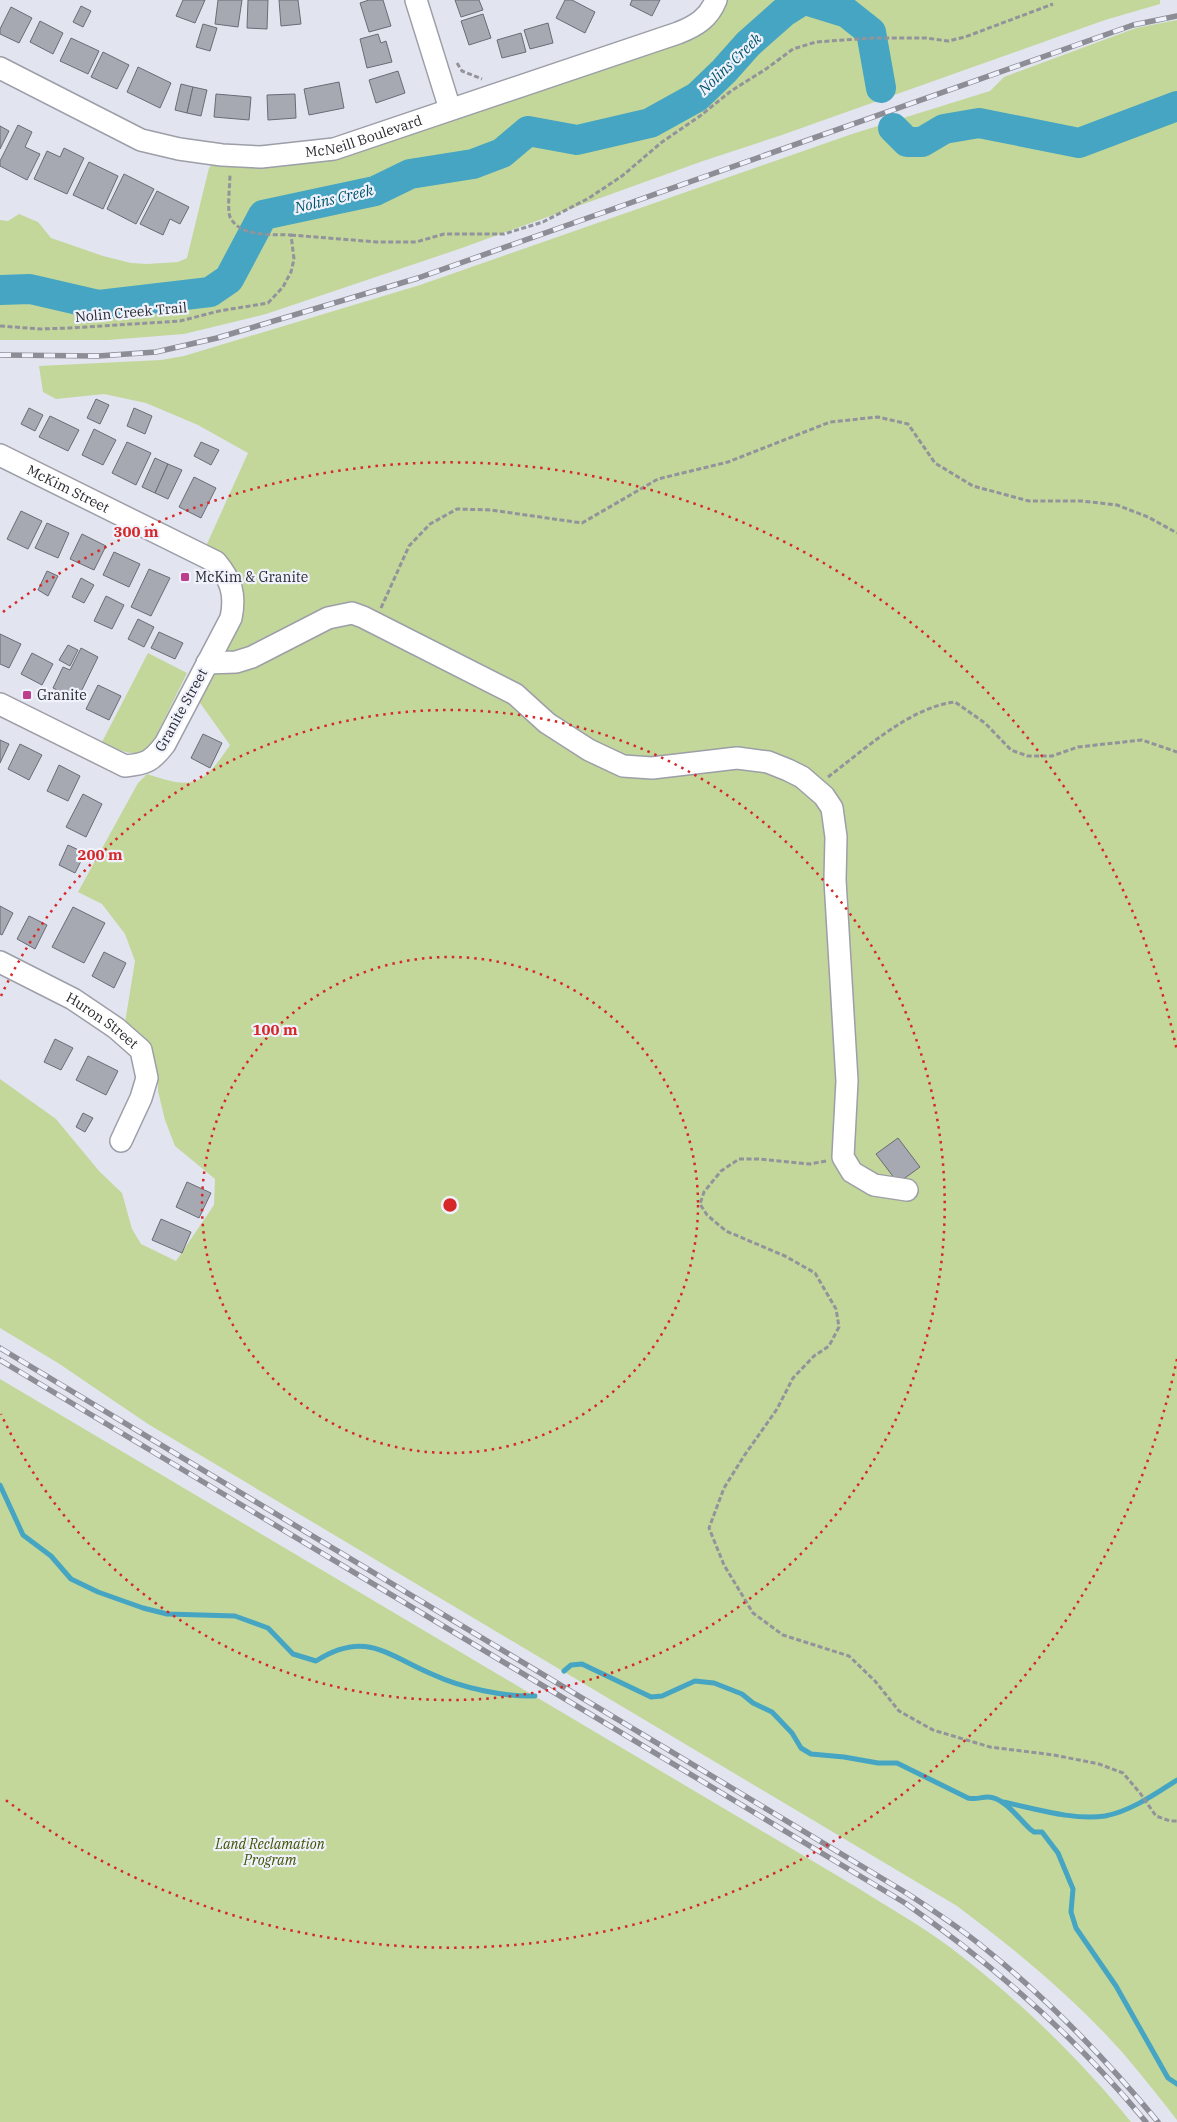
<svg xmlns="http://www.w3.org/2000/svg" width="1177" height="2122" viewBox="0 0 1177 2122" font-family="'IBM Plex Serif',serif">
  <style>
    .green { fill: #c3d79a }
    .lines { fill: none; stroke-linecap: round; stroke-linejoin: round }
    .stream { stroke: #45a5c2; stroke-width: 5 }
    .river { stroke: #45a5c2; stroke-width: 30 }
    .building { fill: #a6a9b2; stroke: #696c74 }
    .minor-casing { stroke: #9c9ea8; stroke-width: 24 }
    .path { stroke: #92939b; stroke-width: 3; stroke-dasharray: 5 2.5; stroke-linecap: butt }
    .minor { stroke: #fff; stroke-width: 21 }
    .rail-casing { stroke: #8c8d95; stroke-width: 5.5 }
    .rail { stroke: #eff2fc; stroke-width: 4; stroke-dasharray: 11; stroke-linecap: butt }
    .ring { fill: none; stroke: #d62828; stroke-width: 2.5; stroke-dasharray: 2.5 5 }
    .poi-dot { fill: #bc3f8e; stroke: #eff2fc; stroke-width: 2 }
    .labels { text-anchor: middle; stroke-width: 4.5; stroke-linejoin: round; paint-order: stroke }
    .street-label { font-size: 14px; fill: #2a2b2f; stroke: #eff2fc }
    .poi-label { font-size: 14px; fill: #2a2b2f; stroke: #eff2fc; text-anchor: start }
    .park-label { font-size: 14px; font-style: italic; fill: #405300; stroke: #eff2fc }
    .water-label { font-size: 15px; font-style: italic; fill: #00556a; stroke: #eff2fc }
    .centre { fill: #d62828; stroke: #eff2fc; stroke-width: 2.5 }
    .ring-label { font-size: 15px; text-anchor: middle; font-weight: bold; fill: #d62828; stroke: #eff2fc; stroke-width: 4.5; stroke-linejoin: round; paint-order: stroke }
  </style>
  <rect width="100%" height="100%" fill="#e2e4ef"/>
  <!-- green -->
  <g class="green">
    <polygon points="715,0 1160,0 1160,4 1105,20 779,136 703,161 459,249 266,314 184,334 108,340 0,340 0,220 8,221 19,214 38,222 51,238 103,256 131,263 147,264 178,262 187,258 209,168 221,154 334,147 679,32"/>
    <path d="M 1177,20 L 1177,2120 C 1159,2097 1141,2074 1122,2052 C 1073,1997 1016,1950 957,1906 L 148,1424 L 58,1363 L 0,1328 L 0,1079 L 56,1119 L 99,1171 L 122,1193 L 132,1229 L 141,1244 L 176,1261 L 214,1205 L 215,1179 L 175,1146 L 165,1120 L 158,1091 L 158,1073 L 153,1060 L 123,1035 L 135,961 L 125,934 L 102,904 L 78,892 L 138,783 L 147,774 C 195,790 202,786 230,745 L 193,693 L 233,617 L 217,560 L 207,544 L 248,453 L 198,425 L 146,403 L 104,394 L 56,399 L 43,392 L 39,366 L 161,360 L 184,356 L 420,285 L 852,134 L 990,91 L 1004,77 L 1136,28 Z"/>
    <path d="M 148,653 L 187,673 L 151,746 C 134,760 119,750 102,742 Z"/>
    <path d="M 0,1379 L 858,1888 C 889,1908 922,1926 951,1948 C 1017,1998 1079,2058 1131,2122 L 0,2122 Z"/>
  </g>
  <g class="lines">
    <!-- stream -->
    <g class="stream">
      <path d="M 0,1485 L 23,1535 L 51,1556 L 71,1579 L 98,1592 L 143,1608 L 167,1614 L 235,1616 L 268,1628 L 293,1654 L 316,1661 C 366,1629 388,1656 434,1675 C 462,1688 505,1697 535,1696"/>
      <path d="M 564,1671 L 571,1665 L 582,1664 L 651,1697 L 662,1696 L 695,1681 L 714,1683 L 742,1694 L 753,1703 L 772,1712 L 792,1733 L 801,1748 L 811,1754 L 844,1757 L 878,1763 L 897,1763 L 968,1798 C 977,1800 980,1797 988,1797 C 1004,1797 1019,1819 1030,1829 L 1034,1832 L 1042,1832 L 1058,1853 L 1073,1889 L 1071,1912 L 1076,1928 L 1116,1986 L 1168,2078 L 1177,2084"/>
      <path d="M 1003,1802 C 1033,1808 1074,1821 1105,1816 C 1131,1811 1155,1794 1177,1780"/>
    </g>
    <!-- river -->
    <g class="river">
      <polyline points="805,0 847,13 871,32 881,88"/>
      <polyline points="893,128 907,142 922,142 944,129 979,123 1079,143 1177,106"/>
      <polyline points="0,290 30,289 99,305 210,292 229,279 263,215 375,191 410,174 473,164 502,153 528,131 577,140 650,123 697,97 724,71 748,44 784,12 803,0"/>
    </g>
  </g>
  <!-- building -->
  <g class="building">
    <polygon points="183,0 205,0 195,23 176,16"/>
    <polygon points="218,0 242,0 238,27 215,24"/>
    <polygon points="248,0 268,0 267,29 247,28"/>
    <polygon points="279,0 298,0 301,24 281,26"/>
    <polygon points="369,0 383,0 391,26 369,32 360,3"/>
    <polygon points="455,0 479,0 483,10 461,17"/>
    <polygon points="565,0 572,0 595,12 585,33 556,18"/>
    <polygon points="632,0 660,0 652,16 630,5"/>
    <polygon points="81,6 91,11 83,27 73,22"/>
    <polygon points="11,7 32,18 19,43 0,34 0,29"/>
    <polygon points="483,14 491,38 469,45 461,21"/>
    <polygon points="40,21 63,33 53,54 30,42"/>
    <polygon points="548,23 553,43 530,49 524,30"/>
    <polygon points="203,24 217,28 210,51 196,47"/>
    <polygon points="521,33 526,52 502,58 497,40"/>
    <polygon points="378,34 381,43 386,41 392,62 367,68 360,39"/>
    <polygon points="71,38 99,51 88,74 60,61"/>
    <polygon points="103,52 129,65 117,89 91,77"/>
    <polygon points="138,67 171,83 160,108 127,92"/>
    <polygon points="398,71 405,93 376,103 369,80"/>
    <polygon points="339,82 344,108 309,115 304,89"/>
    <polygon points="181,84 193,87 187,113 175,110"/>
    <polygon points="193,87 207,90 201,116 187,113"/>
    <polygon points="216,94 251,97 249,120 214,117"/>
    <polygon points="295,94 296,118 268,120 267,95"/>
    <polygon points="18,125 32,132 25,147 40,154 27,180 0,166 0,161"/>
    <polygon points="0,126 9,131 0,149"/>
    <polygon points="64,148 84,158 67,194 34,179 47,151 60,157"/>
    <polygon points="89,162 118,176 103,209 73,195"/>
    <polygon points="124,174 154,189 136,224 107,209"/>
    <polygon points="157,191 189,207 180,224 170,219 163,235 140,224"/>
    <polygon points="96,399 109,405 100,424 87,418"/>
    <polygon points="29,408 43,415 35,431 21,424"/>
    <polygon points="134,408 152,416 145,434 127,426"/>
    <polygon points="50,416 79,430 68,451 39,437"/>
    <polygon points="94,429 116,440 103,465 82,455"/>
    <polygon points="127,442 151,453 136,485 112,473"/>
    <polygon points="201,442 219,450 211,465 194,456"/>
    <polygon points="155,458 168,464 155,493 142,487"/>
    <polygon points="168,464 182,470 168,499 155,493"/>
    <polygon points="194,477 216,488 201,518 179,507"/>
    <polygon points="21,511 42,521 28,549 7,539"/>
    <polygon points="47,523 69,533 58,558 35,548"/>
    <polygon points="82,534 106,546 94,570 70,559"/>
    <polygon points="114,552 140,564 129,587 103,575"/>
    <polygon points="149,569 170,578 151,616 131,607"/>
    <polygon points="47,571 58,576 48,596 38,590"/>
    <polygon points="81,578 94,585 84,603 72,597"/>
    <polygon points="106,596 124,605 112,629 94,621"/>
    <polygon points="138,619 154,627 144,647 128,639"/>
    <polygon points="159,632 183,643 175,659 151,648"/>
    <polygon points="0,634 21,644 9,668 0,664"/>
    <polygon points="68,645 78,650 70,666 59,660"/>
    <polygon points="81,648 98,657 77,700 53,688 63,667 70,670"/>
    <polygon points="32,653 53,664 42,685 21,674"/>
    <polygon points="98,685 121,696 109,720 86,709"/>
    <polygon points="203,734 222,743 210,768 191,758"/>
    <polygon points="0,740 9,744 0,763"/>
    <polygon points="20,744 42,755 29,780 8,769"/>
    <polygon points="59,765 80,776 68,801 47,791"/>
    <polygon points="83,794 102,804 86,837 66,827"/>
    <polygon points="68,845 85,853 75,873 59,865"/>
    <polygon points="0,906 13,913 2,935 0,934"/>
    <polygon points="73,907 105,923 84,963 52,947"/>
    <polygon points="29,916 47,925 35,949 17,939"/>
    <polygon points="104,952 126,963 114,988 92,976"/>
    <polygon points="55,1039 73,1048 61,1070 44,1062"/>
    <polygon points="88,1056 118,1071 106,1095 76,1080"/>
    <polygon points="83,1113 93,1118 85,1132 76,1127"/>
    <polygon points="898,1138 920,1167 898,1183 876,1154"/>
    <polygon points="187,1182 211,1193 199,1218 176,1207"/>
    <polygon points="161,1219 191,1232 182,1253 152,1240"/>
  </g>
  <g class="lines">
    <defs>
      <g id="minor">
        <polyline points="416,0 450,109"/>
        <path id="s1" d="M 0,68 L 141,140 L 179,149 L 222,155 L 261,157 L 334,149 L 678,33 C 696,26 709,18 716,0"/>
        <path id="s2" d="M 0,455 L 216,562 C 231,580 236,594 231,618 L 165,744 C 152,761 147,764 125,766 L 0,704"/>
        <polyline points="207,663 236,662 252,657 328,618 352,613 363,617 515,694 547,723 589,750 623,766 652,768 737,758 768,762 788,770 802,777 824,796 832,808 836,837 835,880 847,1081 843,1157 852,1172 874,1185 907,1190"/>
        <path id="s3" d="M 0,962 L 73,999 L 116,1028 L 141,1050 L 147,1078 L 141,1098 L 121,1141"/>
      </g>
    </defs>
    <!-- minor casing -->
    <use href="#minor" class="minor-casing"/>
    <!-- path -->
    <g class="path">
      <polyline points="457,63 462,71 482,79"/>
      <polyline points="291,235 377,242 416,242 444,234 504,234 543,222 589,198 622,176 662,142 700,116 731,91 766,69 793,49 816,42 872,38 926,38 948,41 965,37 1053,4"/>
      <path d="M 0,326 L 41,329 L 70,328 L 180,321 L 219,311 L 268,303 L 283,287 L 291,272 L 294,259 L 291,235 C 273,234 240,238 230,217 C 227,209 230,184 230,174"/>
      <polyline points="381,608 409,546 430,524 457,509 491,510 582,523 658,479 728,462 830,422 878,417 908,424 935,463 973,486 1029,501 1082,501 1117,505 1148,517 1177,533"/>
      <path d="M 828,777 C 864,750 910,707 955,702 L 985,723 L 1011,750 L 1028,756 L 1052,756 L 1078,747 L 1142,740 L 1177,752"/>
      <polyline points="826,1161 810,1164 759,1159 739,1159 721,1171 704,1192 700,1204 707,1215 726,1231 785,1256 815,1273 836,1309 839,1327 829,1346 814,1356 793,1378 777,1409 744,1456 724,1488 709,1528 724,1565 753,1613 783,1635 849,1656 875,1681 899,1711 933,1730 990,1747 1054,1755 1099,1764 1123,1773 1140,1793 1156,1816 1170,1821 1177,1821"/>
    </g>
    <!-- minor -->
    <use href="#minor" class="minor"/>
    <defs>
      <g id="rail">
        <polyline points="0,355 98,356 156,352 217,338 418,278 1133,25 1177,16"/>
        <path d="M 0,1348 L 908,1894 C 934,1911 960,1928 983,1947 C 1048,1999 1105,2058 1158,2122"/>
        <path d="M 0,1360 L 905,1903 C 995,1966 1076,2037 1146,2122"/>
      </g>
    </defs>
    <!-- rail casing -->
    <use href="#rail" class="rail-casing"/>
    <!-- rail -->
    <use href="#rail" class="rail"/>
  </g>
  <!-- distance rings -->
  <g class="ring">
    <circle cx="450" cy="1205" r="248"/>
    <path d="M1 996A495 495 0 1 1 1 1414"/>
    <path d="M1177 1359A743 743 0 0 1 3 1798M3 612A743 743 0 0 1 1177 1051"/>
  </g>
  <!-- markers -->
  <g class="poi-dot">
    <rect x="180" y="572" width="10" height="10" rx="2.5"/>
    <rect x="22" y="690" width="10" height="10" rx="2.5"/>
  </g>
  <g class="labels">
    <!-- street labels -->
    <g class="street-label">
      <text dy="5" stroke="none"><textPath href="#s1" startOffset="385">McNeill Boulevard</textPath></text>
      <text transform="translate(131 312) rotate(-5)" y="5">Nolin Creek Trail</text>
      <text dy="5" stroke="none"><textPath href="#s2" startOffset="76">McKim Street</textPath></text>
      <text transform="translate(181 710) rotate(-61)" y="5">Granite Street</text>
      <text dy="5" stroke="none"><textPath href="#s3" startOffset="118">Huron Street</textPath></text>
    </g>
    <!-- poi labels -->
    <g class="poi-label">
      <text x="195" y="582">McKim &amp; Granite</text>
      <text x="37" y="700">Granite</text>
    </g>
    <!-- park labels -->
    <g class="park-label">
      <text x="270" y="1849">Land Reclamation<tspan x="270" dy="16">Program</tspan></text>
    </g>
    <!-- water labels -->
    <g class="water-label">
      <text transform="translate(730 64) rotate(-44)" y="5">Nolins Creek</text>
      <text transform="translate(334 199) rotate(-13)" y="5">Nolins Creek</text>
    </g>
  </g>
  <circle cx="450" cy="1205" r="8" class="centre"/>
  <g class="ring-label">
    <text x="136" y="537">300 m</text>
    <text x="100" y="860">200 m</text>
    <text x="275" y="1035">100 m</text>
  </g>
</svg>
